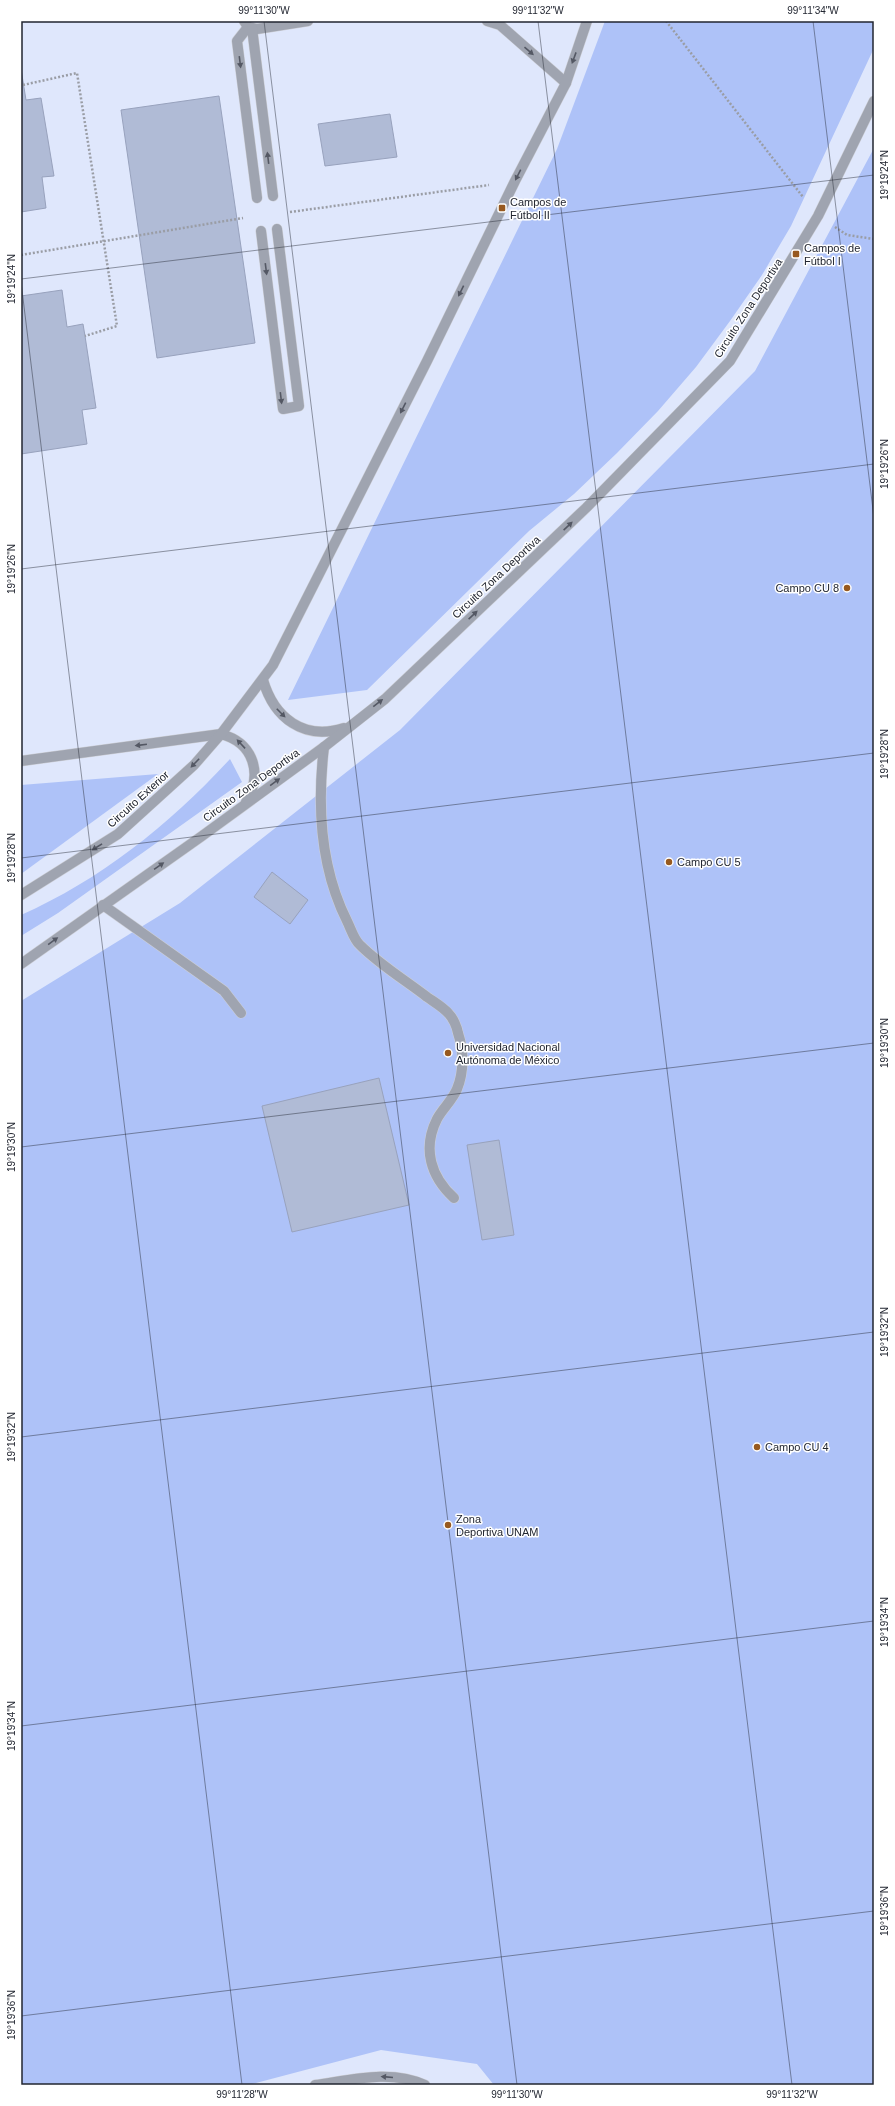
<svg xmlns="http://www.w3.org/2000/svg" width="895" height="2106" viewBox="0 0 895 2106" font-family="Helvetica,sans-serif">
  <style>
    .built { fill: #dfe7fc }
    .green { fill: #aec2f8 }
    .building { fill: #b0bbd6; stroke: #98a2bd }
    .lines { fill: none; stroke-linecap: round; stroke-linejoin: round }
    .lane-casing { stroke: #cdcfd6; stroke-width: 11 }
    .street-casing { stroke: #cdcfd6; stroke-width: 11 }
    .path { stroke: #9a9da5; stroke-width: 2.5; stroke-dasharray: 2 2; stroke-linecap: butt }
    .lane { stroke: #9fa4b0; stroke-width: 10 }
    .street { stroke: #9fa4b0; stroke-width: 10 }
    .oneway { fill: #545864 }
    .ticks { fill: none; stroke: #222631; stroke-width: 1; stroke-opacity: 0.45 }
    .poi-dot { fill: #97591f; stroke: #fff; stroke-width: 1.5 }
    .labels { text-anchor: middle; stroke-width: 3; stroke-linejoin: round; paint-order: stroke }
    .poi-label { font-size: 11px; fill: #222631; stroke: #fff; text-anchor: start }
    .street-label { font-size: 11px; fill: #222631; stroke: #fff }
    .neatline { fill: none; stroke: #222631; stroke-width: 1.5 }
    .ticks-label { font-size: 10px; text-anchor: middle; fill: #222631 }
  </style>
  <rect width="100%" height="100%" fill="#f2f4fa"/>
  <!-- built -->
  <rect class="built" x="21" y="21" width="853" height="2064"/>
  <!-- green -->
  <g class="green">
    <polygon points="605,21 874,21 874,48 791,226 762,275 730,321 696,367 658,411 617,453 574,494 529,531 367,690 288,700 557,149"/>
    <polygon points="874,148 874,2085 494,2085 477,2064 381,2050 248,2085 21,2085 21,1001 180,903 400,730 755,371"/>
    <path d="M 230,759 L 242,782 L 58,913 L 21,936 L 21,915 C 102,879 170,824 230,759 Z"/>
    <polygon points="158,774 21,874 21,785"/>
  </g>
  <!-- building -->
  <g class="building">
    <polygon points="21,69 26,100 41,98 54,176 42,177 46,208 21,212"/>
    <polygon points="219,96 255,343 157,358 121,110"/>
    <polygon points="390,114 397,157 325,166 318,124"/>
    <polygon points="62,290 67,327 83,324 85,336 96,408 82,410 87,444 21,454 21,296"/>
    <polygon points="272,872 308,900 290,924 254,897"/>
    <polygon points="379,1078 409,1205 292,1232 262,1106"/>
    <polygon points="499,1140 514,1235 482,1240 467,1145"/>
  </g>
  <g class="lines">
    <defs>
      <g id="lane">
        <polyline points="244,21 248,27 257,29 308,21"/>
        <polyline points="487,21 500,25 566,83"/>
        <polyline points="248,27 237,41 257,198"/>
        <polyline points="252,28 273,196"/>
        <polyline points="261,231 283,409 299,406 277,229"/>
        <path d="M 324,747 C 317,806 320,867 347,921 C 351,929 354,940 360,945 C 380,965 405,980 427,997 C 434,1002 443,1007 449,1014 C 453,1018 457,1027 458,1033 C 464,1051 464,1072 457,1089 C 452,1101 442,1109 437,1119 C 422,1149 431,1177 454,1198"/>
        <polyline points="103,905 224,991 241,1013"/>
      </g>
      <g id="street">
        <path d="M 263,680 C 274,718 304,741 344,728"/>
        <path d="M 21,761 L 221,734 C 254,743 263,774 246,802"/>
        <polyline points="21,895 118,834 194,765 221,734 273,665 427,361 515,181 566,83 587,21"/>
        <polyline points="21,964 202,836 324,747 385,699 586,508 730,361 818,216 874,101"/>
        <path d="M 315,2085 C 351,2080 391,2069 425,2085"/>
      </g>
    </defs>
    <!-- lane casing -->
    <use href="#lane" class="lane-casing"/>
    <!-- street casing -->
    <use href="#street" class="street-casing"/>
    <!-- path -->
    <g class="path">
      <polyline points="666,21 803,197"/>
      <polyline points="23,85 77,73 117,326 85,336"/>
      <polyline points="290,212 489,185"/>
      <polyline points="835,227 847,235 874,239"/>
      <polyline points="21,255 243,218"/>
    </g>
    <!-- lane -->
    <use href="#lane" class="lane"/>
    <!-- street -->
    <use href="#street" class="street"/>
  </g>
  <!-- one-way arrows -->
  <defs><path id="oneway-solid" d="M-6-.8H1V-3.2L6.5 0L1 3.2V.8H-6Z"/></defs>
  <g class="oneway">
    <use href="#oneway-solid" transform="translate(529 51) rotate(41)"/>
    <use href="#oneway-solid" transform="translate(574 58) rotate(110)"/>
    <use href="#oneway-solid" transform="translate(240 62) rotate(83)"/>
    <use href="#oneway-solid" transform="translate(268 158) rotate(-97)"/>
    <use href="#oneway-solid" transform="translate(518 175) rotate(117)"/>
    <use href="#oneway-solid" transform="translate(266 269) rotate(83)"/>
    <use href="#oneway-solid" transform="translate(461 291) rotate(116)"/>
    <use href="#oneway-solid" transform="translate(281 398) rotate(83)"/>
    <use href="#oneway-solid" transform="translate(403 408) rotate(117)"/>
    <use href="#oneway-solid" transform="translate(568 526) rotate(-43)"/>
    <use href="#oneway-solid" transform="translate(473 615) rotate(-43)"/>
    <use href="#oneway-solid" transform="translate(378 703) rotate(-38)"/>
    <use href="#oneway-solid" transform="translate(281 713) rotate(45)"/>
    <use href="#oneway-solid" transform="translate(241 744) rotate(-133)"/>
    <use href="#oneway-solid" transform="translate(141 745) rotate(173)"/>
    <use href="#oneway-solid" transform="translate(195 763) rotate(134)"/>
    <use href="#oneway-solid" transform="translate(275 782) rotate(-36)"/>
    <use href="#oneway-solid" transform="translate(97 847) rotate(148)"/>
    <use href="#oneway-solid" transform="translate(159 866) rotate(-35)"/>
    <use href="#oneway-solid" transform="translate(53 941) rotate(-36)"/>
    <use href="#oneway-solid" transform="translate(387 2077) rotate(-175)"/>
  </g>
  <!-- ticks -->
  <path class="ticks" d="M 264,21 L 517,2085M 538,21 L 792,2085M 813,21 L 874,518M 21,279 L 874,175M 21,282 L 242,2085M 21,569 L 874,464M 21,858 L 874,753M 21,1147 L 874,1043M 21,1437 L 874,1332M 21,1726 L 874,1621M 21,2016 L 874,1911"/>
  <!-- markers -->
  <g class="poi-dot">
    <rect x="498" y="204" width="8" height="8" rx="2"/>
    <rect x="792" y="250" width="8" height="8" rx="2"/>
    <circle cx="847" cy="588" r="4"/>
    <circle cx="669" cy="862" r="4"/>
    <circle cx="448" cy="1053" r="4"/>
    <circle cx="757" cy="1447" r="4"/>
    <circle cx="448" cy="1525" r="4"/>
  </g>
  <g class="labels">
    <!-- poi labels -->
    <g class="poi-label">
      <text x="510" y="206">Campos de<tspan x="510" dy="13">Fútbol II</tspan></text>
      <text x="804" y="252">Campos de<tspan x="804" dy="13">Fútbol I</tspan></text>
      <text x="839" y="592" text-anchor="end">Campo CU 8</text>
      <text x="677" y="866">Campo CU 5</text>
      <text x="456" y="1051">Universidad Nacional<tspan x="456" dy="13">Autónoma de México</tspan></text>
      <text x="765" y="1451">Campo CU 4</text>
      <text x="456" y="1523">Zona<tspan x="456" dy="13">Deportiva UNAM</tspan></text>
    </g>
    <!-- street labels -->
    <g class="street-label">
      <text transform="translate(748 308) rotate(-57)" y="4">Circuito Zona Deportiva</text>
      <text transform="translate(496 577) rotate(-43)" y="4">Circuito Zona Deportiva</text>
      <text transform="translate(251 785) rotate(-36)" y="4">Circuito Zona Deportiva</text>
      <text transform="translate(138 799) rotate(-42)" y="4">Circuito Exterior</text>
    </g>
  </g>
  <!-- border -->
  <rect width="895" height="2106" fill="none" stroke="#ffffff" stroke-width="44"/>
  <rect x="22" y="22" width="851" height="2062" class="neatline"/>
  <g class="ticks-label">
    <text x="264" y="14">99°11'30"W</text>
    <text x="538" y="14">99°11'32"W</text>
    <text x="813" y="14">99°11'34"W</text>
    <text transform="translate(884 175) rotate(-90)" y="4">19°19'24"N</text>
    <text transform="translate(11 279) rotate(-90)" y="4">19°19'24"N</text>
    <text transform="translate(884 464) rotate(-90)" y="4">19°19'26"N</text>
    <text transform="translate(11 569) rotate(-90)" y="4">19°19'26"N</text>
    <text transform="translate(884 754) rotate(-90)" y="4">19°19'28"N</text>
    <text transform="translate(11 858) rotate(-90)" y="4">19°19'28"N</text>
    <text transform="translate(884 1043) rotate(-90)" y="4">19°19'30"N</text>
    <text transform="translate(11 1147) rotate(-90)" y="4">19°19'30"N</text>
    <text transform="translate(884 1332) rotate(-90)" y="4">19°19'32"N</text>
    <text transform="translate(11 1437) rotate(-90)" y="4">19°19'32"N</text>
    <text transform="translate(884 1622) rotate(-90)" y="4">19°19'34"N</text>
    <text transform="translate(11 1726) rotate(-90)" y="4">19°19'34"N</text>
    <text transform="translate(884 1911) rotate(-90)" y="4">19°19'36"N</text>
    <text transform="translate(11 2015) rotate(-90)" y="4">19°19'36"N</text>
    <text x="242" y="2098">99°11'28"W</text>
    <text x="517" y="2098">99°11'30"W</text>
    <text x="792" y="2098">99°11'32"W</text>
  </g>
</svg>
